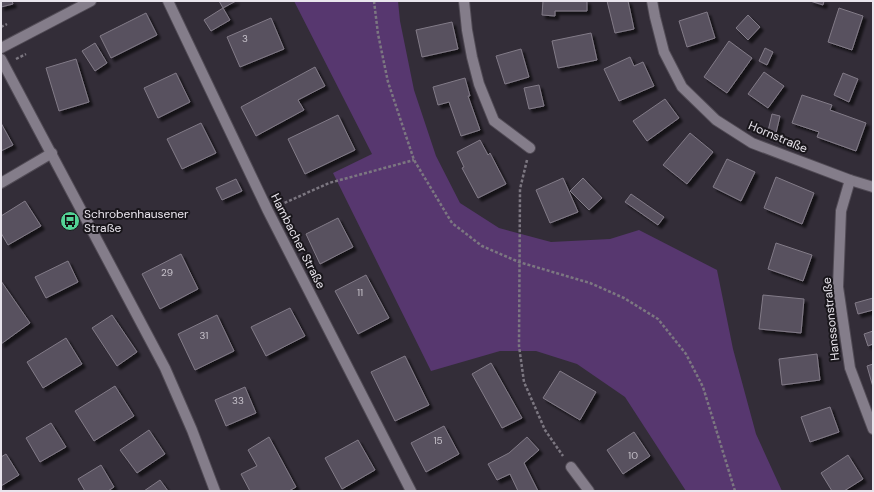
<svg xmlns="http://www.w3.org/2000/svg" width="874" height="492" viewBox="0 0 874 492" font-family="'DM Sans',sans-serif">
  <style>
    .green { fill: #57376f }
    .building { fill: #58515e; stroke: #827b88; filter: url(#shadow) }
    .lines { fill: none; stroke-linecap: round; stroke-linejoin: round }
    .minor-casing { stroke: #514b55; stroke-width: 12 }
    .path { stroke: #7c7781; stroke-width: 2.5; stroke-dasharray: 3 2; stroke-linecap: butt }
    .minor { stroke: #847d8a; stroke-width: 10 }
    .labels { text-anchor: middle; stroke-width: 4; stroke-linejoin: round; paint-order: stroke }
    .number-label { font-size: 10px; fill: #c5c0c9 }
    .street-label { font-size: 12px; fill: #e9e5ed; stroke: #19161b }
    .poi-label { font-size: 12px; fill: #e9e5ed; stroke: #19161b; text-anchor: start }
  </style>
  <defs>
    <filter id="shadow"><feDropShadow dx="3.5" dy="3.5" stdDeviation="1" flood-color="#0009"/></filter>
  </defs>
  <rect width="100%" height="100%" fill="#332d38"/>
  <!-- green -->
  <polygon class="green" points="294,1 398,1 400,21 414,90 436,156 460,203 499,228 551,242 610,239 639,230 717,270 733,349 756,434 782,491 686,491 625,397 577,364 536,351 500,351 431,371 333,173 372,154"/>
  <!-- building -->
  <g class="building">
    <polygon points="1,1 12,1 13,4 1,7"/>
    <polygon points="219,1 236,1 223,8"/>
    <polygon points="543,1 587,1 587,11 555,11 555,16 542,15"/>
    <polygon points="607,1 628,1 634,29 615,33"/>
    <polygon points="810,1 824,1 823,5"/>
    <polygon points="223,8 230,20 211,31 204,20"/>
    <polygon points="839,8 863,16 852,50 828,42"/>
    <polygon points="707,12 715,38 687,47 679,21"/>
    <polygon points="146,13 157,35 111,58 100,36"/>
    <polygon points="748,15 760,27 748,40 736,28"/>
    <polygon points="271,18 284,49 240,67 227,37"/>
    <polygon points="452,22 458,49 422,57 416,30"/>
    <polygon points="591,33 597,60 558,68 552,41"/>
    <polygon points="729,41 752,58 727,93 704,77"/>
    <polygon points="95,43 107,63 95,71 82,51"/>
    <polygon points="765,48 773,52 767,65 759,61"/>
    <polygon points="521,49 529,77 505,84 496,56"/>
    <polygon points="630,57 634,66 643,62 654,86 619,101 604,69"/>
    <polygon points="76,59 89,102 59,111 46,68"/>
    <polygon points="315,67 325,86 298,100 304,110 256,136 241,107"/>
    <polygon points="764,72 784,86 768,108 748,94"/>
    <polygon points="176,73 190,102 158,118 144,88"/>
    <polygon points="843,73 858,79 849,102 834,95"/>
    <polygon points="465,78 470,96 468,96 480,130 461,136 449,102 438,105 433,87"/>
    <polygon points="539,85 544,106 529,109 524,88"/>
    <polygon points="802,95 832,105 830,110 866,123 856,151 817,137 819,132 792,123"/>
    <polygon points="665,99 679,118 647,141 633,121"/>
    <polygon points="772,114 780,116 776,133 768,131"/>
    <polygon points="338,115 355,150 305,174 288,139"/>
    <polygon points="1,123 13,145 1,151"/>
    <polygon points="201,123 216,153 182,169 167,139"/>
    <polygon points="690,133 713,152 687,184 663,165"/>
    <polygon points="480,140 488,155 490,153 506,184 478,198 462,168 464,167 457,152"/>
    <polygon points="727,159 755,172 741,201 713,187"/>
    <polygon points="776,177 814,193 802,224 764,208"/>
    <polygon points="563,178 578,212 550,223 536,190"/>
    <polygon points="583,178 602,198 589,210 570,191"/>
    <polygon points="236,179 242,191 222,200 216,188"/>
    <polygon points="631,194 664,217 658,225 625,202"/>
    <polygon points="25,201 41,226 8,245 1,233 1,216"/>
    <polygon points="338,218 353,247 320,264 306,234"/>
    <polygon points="776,243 812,255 803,281 768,269"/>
    <polygon points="181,254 198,289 160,309 142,274"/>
    <polygon points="68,261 78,282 46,298 35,277"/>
    <polygon points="366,275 389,318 358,334 335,291"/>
    <polygon points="1,281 30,323 1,344"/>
    <polygon points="763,295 804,299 801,333 759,329"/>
    <polygon points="873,298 873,310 858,314 855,303"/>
    <polygon points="290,308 305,336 266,356 251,327"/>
    <polygon points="112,315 137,352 117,366 92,328"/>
    <polygon points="217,315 234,351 195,370 178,334"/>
    <polygon points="873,331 873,344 868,346 864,334"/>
    <polygon points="66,338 82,364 43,388 27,362"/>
    <polygon points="817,354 820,380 782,385 779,359"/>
    <polygon points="405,356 429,405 395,421 371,372"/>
    <polygon points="491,363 522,418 502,428 472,374"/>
    <polygon points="873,364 873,387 867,366"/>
    <polygon points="560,371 596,392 580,420 543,398"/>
    <polygon points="115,386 134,416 94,441 75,411"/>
    <polygon points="245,387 256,413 226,426 215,400"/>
    <polygon points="830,407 839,432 810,442 801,417"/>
    <polygon points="51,423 66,447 40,462 26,438"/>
    <polygon points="444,426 459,454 426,472 411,443"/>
    <polygon points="149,430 165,454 137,473 120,450"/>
    <polygon points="634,432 650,456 623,474 607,450"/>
    <polygon points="269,437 296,487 289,491 250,491 241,474 257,466 248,450"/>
    <polygon points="527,437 539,450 524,463 538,491 518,491 510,474 497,480 488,464 509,453"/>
    <polygon points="358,440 375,470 342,489 325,458"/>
    <polygon points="6,454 19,475 1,486 1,457"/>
    <polygon points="848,455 863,479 844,491 832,491 821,473"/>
    <polygon points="101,465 114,487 108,491 85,491 78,479"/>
    <polygon points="160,480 168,491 144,491"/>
  </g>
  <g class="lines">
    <defs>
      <g id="minor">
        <polyline points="168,1 268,211 411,491"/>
        <polyline points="464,1 467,30 472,57 479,84 494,121 530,148"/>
        <polyline points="652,1 655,17 664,52 682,87 716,120 752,143 850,180 873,187"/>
        <polyline points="1,48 91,1"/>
        <polyline points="1,59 165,368 192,430 215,491"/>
        <polyline points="850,180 841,211 838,287 850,368 873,429"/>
        <polyline points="1,183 52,153"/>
        <polyline points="571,467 589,491"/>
      </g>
    </defs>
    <!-- minor casing -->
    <use href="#minor" class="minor-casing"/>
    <!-- path -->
    <g class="path">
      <polyline points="374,1 378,34 388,82 414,160 452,223 482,246 519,262 590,283 624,298 658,319 686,354 703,387 735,491"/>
      <polyline points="1,27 7,24"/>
      <polyline points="16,59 26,54"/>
      <polyline points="527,160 520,189 519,346 524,382 545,430 563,456"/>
      <polyline points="280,205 329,183 414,160"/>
    </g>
    <!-- minor -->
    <use href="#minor" class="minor"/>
  </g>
  <!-- icons -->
  <defs>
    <symbol id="bus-disc" viewBox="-11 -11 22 22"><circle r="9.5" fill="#53d396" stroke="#19161b"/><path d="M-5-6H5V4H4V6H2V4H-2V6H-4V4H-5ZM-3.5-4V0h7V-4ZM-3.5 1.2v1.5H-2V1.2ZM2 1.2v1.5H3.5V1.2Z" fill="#111"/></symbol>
  </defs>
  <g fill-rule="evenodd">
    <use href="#bus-disc" x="59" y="210" width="22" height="22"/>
  </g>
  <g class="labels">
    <!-- number labels -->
    <g class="number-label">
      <text x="245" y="42">3</text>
      <text x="167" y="276">29</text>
      <text x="360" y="296">11</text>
      <text x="204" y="339">31</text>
      <text x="238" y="404">33</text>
      <text x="438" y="444">15</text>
      <text x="633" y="459">10</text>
    </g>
    <!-- street labels -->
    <g class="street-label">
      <text transform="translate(778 137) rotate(23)" y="4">Hornstraße</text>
      <text transform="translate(298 241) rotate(63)" y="4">Hambacher Straße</text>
      <text transform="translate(831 319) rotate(-96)" y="4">Hanssonstraße</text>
    </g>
    <!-- poi labels -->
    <g class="poi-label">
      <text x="84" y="218">Schrobenhausener<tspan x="84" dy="14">Straße</tspan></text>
    </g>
  </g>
  <!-- border -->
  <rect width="874" height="492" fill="none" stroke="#e9e5ed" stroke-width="4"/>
</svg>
